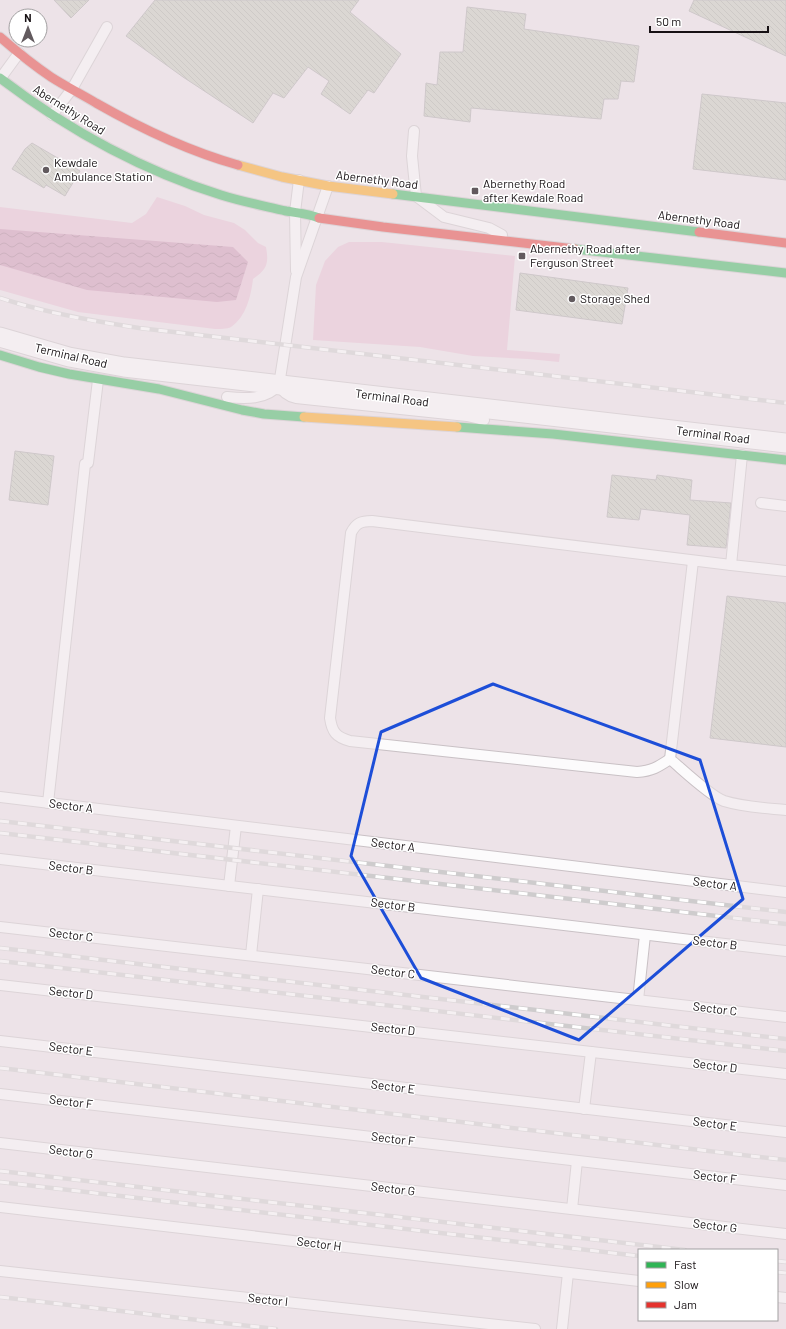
<svg xmlns="http://www.w3.org/2000/svg" width="786" height="1329" viewBox="0 0 786 1329" font-family="Barlow,sans-serif">
  <style>
    .green { fill: #e8bfd3 }
    .water { fill: url(#water-waves) }
    .building { fill: url(#building-back-hatch); stroke: #aaa6a7 }
    .lines { fill: none; stroke-linecap: round; stroke-linejoin: round }
    .lane-casing { stroke: #c9c1c5; stroke-width: 12 }
    .street-casing { stroke: #c9c1c5; stroke-width: 21 }
    .fast-casing { stroke: #c9c1c5; stroke-width: 11 }
    .slow-casing { stroke: #c9c1c5; stroke-width: 11 }
    .jam-casing { stroke: #c9c1c5; stroke-width: 11 }
    .lane { stroke: #fcfbfc; stroke-width: 10 }
    .street { stroke: #fcfbfc; stroke-width: 19 }
    .fast { stroke: #30b455; stroke-width: 9 }
    .slow { stroke: #ff9f0a; stroke-width: 9 }
    .jam { stroke: #e5322d; stroke-width: 9 }
    .rail-casing { stroke: #cecccd; stroke-width: 4.5 }
    .rail { stroke: #fff; stroke-width: 3; stroke-dasharray: 9; stroke-linecap: butt }
    .marked { fill: none; stroke: #1d4ed8; stroke-width: 3; stroke-linejoin: round }
    .poi-dot { fill: #625a5e; stroke: #fff; stroke-width: 1.5 }
    .labels { text-anchor: middle; stroke-width: 3; stroke-linejoin: round; paint-order: stroke }
    .street-label { font-size: 12px; fill: #171114; stroke: #fff }
    .poi-label { font-size: 12px; fill: #171114; stroke: #fff; text-anchor: start }
  </style>
  <defs>
    <pattern id="water-waves" width="16" height="10" patternUnits="userSpaceOnUse"><rect width="16" height="10" fill="#cd92b1"/><path d="M0 5q4-4 8 0t8 0" fill="none" stroke="#a5768f"/></pattern>
    <pattern id="building-back-hatch" width="6" height="6" patternUnits="userSpaceOnUse"><rect width="6" height="6" fill="#c5c8bb"/><path d="M-1 5l2 2M0 0l6 6M5-1l2 2" fill="none" stroke="#a8aba0"/></pattern>
  </defs>
  <rect width="100%" height="100%" fill="#ede3e8"/>
  <!-- green -->
  <g class="green">
    <path d="M 157,197 L 185,206 L 204,215 L 234,223 L 245,230 L 258,243 L 266,247 C 269,264 267,269 253,279 C 251,296 246,317 231,327 C 227,329 220,329 215,329 L 78,312 L 0,290 L 0,207 L 132,223 L 146,214 Z"/>
    <polygon points="349,242 382,242 515,256 507,350 560,354 559,362 528,359 473,356 420,347 313,340 316,285 325,261 338,247"/>
  </g>
  <!-- water -->
  <polygon class="water" points="0,229 233,247 248,262 236,300 217,302 87,290 0,265"/>
  <!-- building -->
  <g class="building">
    <polygon points="54,0 89,0 71,18"/>
    <polygon points="155,0 359,0 350,12 401,54 374,93 368,90 350,114 321,94 329,81 308,67 284,98 273,93 253,123 183,77 126,36"/>
    <polygon points="694,0 786,0 786,56 689,11"/>
    <polygon points="467,7 526,14 524,29 639,46 634,82 621,81 618,99 604,99 601,119 471,108 470,122 424,116 426,83 437,85 440,52 463,52"/>
    <polygon points="702,94 786,103 786,180 693,169"/>
    <polygon points="32,143 80,171 65,196 46,185 44,188 12,169 25,149"/>
    <polygon points="520,273 628,288 622,324 516,310"/>
    <polygon points="15,451 54,456 48,505 9,500"/>
    <polygon points="612,475 656,480 657,475 692,480 690,500 731,503 726,548 687,545 690,515 641,509 639,520 607,517"/>
    <polygon points="727,596 786,603 786,747 710,738"/>
  </g>
  <g class="lines">
    <defs>
      <g id="lane">
        <polyline points="0,79 19,53"/>
        <polyline points="52,115 72,89 107,27"/>
        <polyline points="414,131 412,156 416,196 444,217 489,228 502,235"/>
        <polyline points="296,271 295,212 299,180"/>
        <polyline points="279,385 296,277 328,186"/>
        <path d="M 227,397 C 245,399 266,400 279,385 C 283,393 288,396 296,398 L 467,416 L 484,420"/>
        <polyline points="742,455 731,565 786,571"/>
        <polyline points="761,503 786,506"/>
        <path d="M 693,561 L 670,759 C 682,769 710,796 724,801 C 743,807 766,808 786,810"/>
        <path d="M 670,759 C 658,767 652,771 637,772 L 350,741 C 336,737 332,732 330,718 L 351,533 C 356,523 361,521 372,521 L 731,565"/>
        <polyline points="0,797 786,892"/>
        <polyline points="48,803 85,464 88,463 98,380"/>
        <polyline points="0,859 786,951"/>
        <polyline points="229,886 236,826"/>
        <polyline points="0,927 786,1017"/>
        <polyline points="251,955 258,889"/>
        <polyline points="0,985 786,1074"/>
        <polyline points="638,1000 645,935"/>
        <polyline points="0,1041 786,1132"/>
        <polyline points="0,1094 786,1185"/>
        <polyline points="584,1109 591,1052"/>
        <polyline points="0,1143 786,1234"/>
        <polyline points="0,1207 639,1281"/>
        <polyline points="572,1209 577,1161"/>
        <polyline points="0,1271 535,1329"/>
        <polyline points="777,1297 786,1298"/>
        <polyline points="562,1329 568,1273"/>
      </g>
      <polyline id="street" points="0,337 69,357 124,367 786,443"/>
      <g id="fast">
        <path d="M 0,78 C 67,129 141,170 221,195 C 243,202 265,206 286,211 C 297,213 309,214 319,218"/>
        <polyline points="393,194 699,232"/>
        <polyline points="575,249 786,273"/>
        <polyline points="0,355 39,367 69,374 159,389 242,410 264,414 304,417"/>
        <polyline points="457,427 553,434 786,460"/>
      </g>
      <g id="slow">
        <polyline points="238,165 282,177 328,186 393,194"/>
        <polyline points="304,417 457,427"/>
      </g>
      <g id="jam">
        <path d="M 0,37 C 16,51 33,65 51,77 C 65,86 81,94 96,103 C 140,128 188,151 238,165"/>
        <polyline points="319,218 383,227 575,249"/>
        <polyline points="699,232 786,243"/>
      </g>
    </defs>
    <!-- lane casing -->
    <use href="#lane" class="lane-casing"/>
    <!-- street casing -->
    <use href="#street" class="street-casing"/>
    <!-- fast casing -->
    <use href="#fast" class="fast-casing"/>
    <!-- slow casing -->
    <use href="#slow" class="slow-casing"/>
    <!-- jam casing -->
    <use href="#jam" class="jam-casing"/>
    <!-- lane -->
    <use href="#lane" class="lane"/>
    <!-- street -->
    <use href="#street" class="street"/>
    <!-- fast -->
    <use href="#fast" class="fast"/>
    <!-- slow -->
    <use href="#slow" class="slow"/>
    <!-- jam -->
    <use href="#jam" class="jam"/>
    <defs>
      <g id="rail">
        <path d="M 0,298 C 46,313 91,321 139,328 L 786,403"/>
        <polyline points="0,821 786,912"/>
        <polyline points="0,833 786,924"/>
        <polyline points="0,948 786,1039"/>
        <polyline points="0,961 786,1051"/>
        <polyline points="0,1068 786,1160"/>
        <polyline points="0,1171 685,1250"/>
        <polyline points="0,1182 639,1256"/>
        <polyline points="777,1261 786,1262"/>
        <polyline points="777,1272 786,1273"/>
        <polyline points="0,1297 276,1329"/>
      </g>
    </defs>
    <!-- rail casing -->
    <use href="#rail" class="rail-casing"/>
    <!-- rail -->
    <use href="#rail" class="rail"/>
  </g>
  <!-- marked area -->
  <path d="M0 0H786V1329H0ZM 493,684 L 700,760 L 743,899 L 579,1040 L 421,978 L 351,856 L 381,732 Z" fill="#ede3e8" fill-opacity=".55" fill-rule="evenodd"/>
  <path class="marked" d="M 493,684 L 700,760 L 743,899 L 579,1040 L 421,978 L 351,856 L 381,732 Z"/>
  <!-- markers -->
  <g class="poi-dot">
    <circle cx="46" cy="170" r="4"/>
    <rect x="471" y="187" width="8" height="8" rx="2"/>
    <rect x="518" y="252" width="8" height="8" rx="2"/>
    <circle cx="572" cy="299" r="4"/>
  </g>
  <g class="labels">
    <!-- street labels -->
    <g class="street-label">
      <text transform="translate(69 110) rotate(32)" y="4">Abernethy Road</text>
      <text transform="translate(377 180) rotate(7)" y="4">Abernethy Road</text>
      <text transform="translate(699 220) rotate(7)" y="4">Abernethy Road</text>
      <text transform="translate(71 356) rotate(13)" y="4">Terminal Road</text>
      <text transform="translate(392 398) rotate(7)" y="4">Terminal Road</text>
      <text transform="translate(713 435) rotate(7)" y="4">Terminal Road</text>
      <text transform="translate(71 806) rotate(7)" y="4">Sector A</text>
      <text transform="translate(393 845) rotate(7)" y="4">Sector A</text>
      <text transform="translate(71 868) rotate(7)" y="4">Sector B</text>
      <text transform="translate(715 884) rotate(7)" y="4">Sector A</text>
      <text transform="translate(393 905) rotate(7)" y="4">Sector B</text>
      <text transform="translate(71 935) rotate(7)" y="4">Sector C</text>
      <text transform="translate(715 943) rotate(7)" y="4">Sector B</text>
      <text transform="translate(393 972) rotate(7)" y="4">Sector C</text>
      <text transform="translate(71 993) rotate(6)" y="4">Sector D</text>
      <text transform="translate(715 1009) rotate(7)" y="4">Sector C</text>
      <text transform="translate(393 1029) rotate(6)" y="4">Sector D</text>
      <text transform="translate(71 1049) rotate(7)" y="4">Sector E</text>
      <text transform="translate(715 1066) rotate(7)" y="4">Sector D</text>
      <text transform="translate(393 1087) rotate(7)" y="4">Sector E</text>
      <text transform="translate(71 1102) rotate(7)" y="4">Sector F</text>
      <text transform="translate(715 1124) rotate(7)" y="4">Sector E</text>
      <text transform="translate(393 1139) rotate(7)" y="4">Sector F</text>
      <text transform="translate(71 1152) rotate(7)" y="4">Sector G</text>
      <text transform="translate(715 1177) rotate(7)" y="4">Sector F</text>
      <text transform="translate(393 1189) rotate(7)" y="4">Sector G</text>
      <text transform="translate(715 1226) rotate(7)" y="4">Sector G</text>
      <text transform="translate(319 1244) rotate(7)" y="4">Sector H</text>
      <text transform="translate(268 1300) rotate(6)" y="4">Sector I</text>
    </g>
    <!-- poi labels -->
    <g class="poi-label">
      <text x="54" y="167">Kewdale<tspan x="54" dy="14">Ambulance Station</tspan></text>
      <text x="483" y="188">Abernethy Road<tspan x="483" dy="14">after Kewdale Road</tspan></text>
      <text x="530" y="253">Abernethy Road after<tspan x="530" dy="14">Ferguson Street</tspan></text>
      <text x="580" y="303">Storage Shed</text>
    </g>
  </g>
  <!-- legend -->
  <rect x="638" y="1249" width="140" height="72" fill="#ffffff" stroke="#a2a0a1"/>
  <rect x="646" y="1262" width="20" height="6" fill="#30b455" stroke="#a2a0a1"/>
  <text x="674" y="1269" font-size="12" fill="#171114">Fast</text>
  <rect x="646" y="1282" width="20" height="6" fill="#ff9f0a" stroke="#a2a0a1"/>
  <text x="674" y="1289" font-size="12" fill="#171114">Slow</text>
  <rect x="646" y="1302" width="20" height="6" fill="#e5322d" stroke="#a2a0a1"/>
  <text x="674" y="1309" font-size="12" fill="#171114">Jam</text>
  <!-- north arrow -->
  <g transform="translate(28 28)"><circle r="19" fill="#ffffff" stroke="#a2a0a1"/>
  <path d="M0-3L7 15L0 10L-7 15Z" fill="#625a5e"/>
  <text y="-6" font-size="11" font-weight="bold" text-anchor="middle" fill="#171114">N</text>
  </g>
  <!-- scale -->
  <path d="M650 26v6h118v-6" fill="none" stroke="#171114" stroke-width="2"/>
  <text x="656" y="26" font-size="12" fill="#171114" stroke="#ffffff" stroke-width="3" paint-order="stroke">50 m</text>
</svg>
